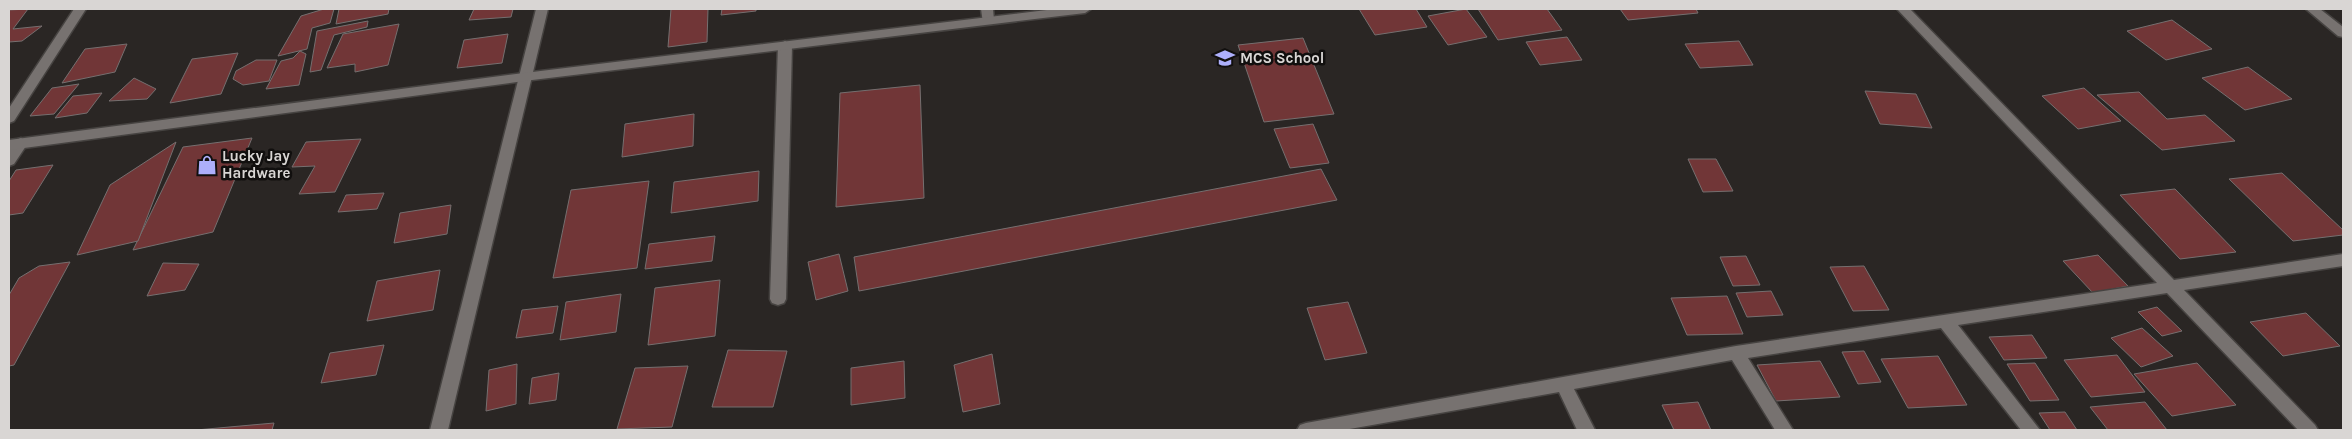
<svg xmlns="http://www.w3.org/2000/svg" width="2352" height="439" viewBox="0 0 2352 439" font-family="Karla,sans-serif">
  <style>
    .building { fill: #713637; stroke: #756f6f }
    .lines { fill: none; stroke-linecap: round; stroke-linejoin: round }
    .street-casing { stroke: #464341; stroke-width: 3 }
    .secondary-casing { stroke: #464341; stroke-width: 3 }
    .street { fill: #777270; fill-rule: evenodd }
    .secondary { fill: #777270; fill-rule: evenodd }
    .labels { text-anchor: middle; stroke-width: 5; stroke-linejoin: round; paint-order: stroke }
    .poi-label { font-size: 15px; font-weight: bold; fill: #d9d6d4; stroke: #110f0e; text-anchor: start }
  </style>
  <rect width="100%" height="100%" fill="#2a2624"/>
  <!-- building -->
  <g class="building">
    <polygon points="28,9 13,29 42,26 22,41 9,42 9,10"/>
    <polygon points="324,9 334,9 330,23 312,28 307,49 278,56 301,16"/>
    <polygon points="339,9 389,9 388,14 336,24"/>
    <polygon points="474,9 513,9 511,17 469,20"/>
    <polygon points="671,9 708,9 707,42 668,47"/>
    <polygon points="722,9 756,9 756,11 721,15"/>
    <polygon points="1359,9 1416,9 1427,27 1375,35"/>
    <polygon points="1466,9 1487,37 1448,45 1428,16"/>
    <polygon points="1478,9 1547,9 1562,30 1498,40"/>
    <polygon points="1620,9 1696,9 1698,13 1628,20"/>
    <polygon points="2172,20 2212,49 2166,60 2127,31"/>
    <polygon points="368,21 367,27 334,35 321,70 310,72 317,31"/>
    <polygon points="399,24 388,65 355,72 355,64 327,68 343,34"/>
    <polygon points="508,34 502,63 457,68 464,40"/>
    <polygon points="1567,37 1582,60 1540,65 1526,42"/>
    <polygon points="1303,38 1334,114 1264,122 1238,45"/>
    <polygon points="1739,41 1753,65 1700,68 1685,44"/>
    <polygon points="127,44 115,72 62,83 85,49"/>
    <polygon points="300,51 306,54 299,85 266,89 281,61 293,58"/>
    <polygon points="238,53 221,94 170,103 192,59"/>
    <polygon points="256,60 277,60 269,81 243,85 233,79 236,71"/>
    <polygon points="2248,67 2292,99 2245,110 2202,78"/>
    <polygon points="134,78 156,89 147,99 109,101"/>
    <polygon points="79,84 54,114 30,116 52,88"/>
    <polygon points="920,85 924,198 836,207 840,93"/>
    <polygon points="2084,88 2121,121 2078,129 2042,96"/>
    <polygon points="1865,91 1916,94 1932,128 1880,124"/>
    <polygon points="2139,92 2167,119 2205,115 2235,141 2162,150 2097,95"/>
    <polygon points="102,93 87,113 55,118 73,96"/>
    <polygon points="694,114 693,146 622,157 625,124"/>
    <polygon points="1313,124 1329,163 1290,168 1274,129"/>
    <polygon points="252,138 213,232 133,250 183,147"/>
    <polygon points="361,139 335,192 299,194 315,166 292,167 306,142"/>
    <polygon points="176,142 138,241 77,255 110,185"/>
    <polygon points="1688,159 1716,159 1733,191 1703,192"/>
    <polygon points="53,165 23,213 9,215 9,181 16,170"/>
    <polygon points="1321,169 1337,200 859,291 854,257"/>
    <polygon points="759,171 758,201 671,213 674,182"/>
    <polygon points="2282,173 2343,230 2343,235 2293,241 2229,179"/>
    <polygon points="649,181 637,268 553,278 571,190"/>
    <polygon points="2175,189 2236,252 2180,259 2120,195"/>
    <polygon points="384,193 377,209 338,212 346,195"/>
    <polygon points="451,205 447,234 394,243 400,213"/>
    <polygon points="715,236 712,261 645,269 649,244"/>
    <polygon points="839,254 848,291 816,300 808,262"/>
    <polygon points="2098,255 2128,286 2093,293 2063,261"/>
    <polygon points="1746,256 1760,285 1733,286 1720,257"/>
    <polygon points="70,262 14,365 9,366 9,295 19,278 39,266"/>
    <polygon points="163,263 199,264 185,290 147,296"/>
    <polygon points="1864,266 1889,310 1853,311 1830,267"/>
    <polygon points="440,270 433,310 367,321 377,281"/>
    <polygon points="720,280 715,336 648,345 655,288"/>
    <polygon points="1771,291 1783,315 1747,317 1736,293"/>
    <polygon points="621,294 616,332 560,340 566,302"/>
    <polygon points="1727,296 1743,334 1687,335 1671,298"/>
    <polygon points="1348,302 1367,353 1325,360 1307,308"/>
    <polygon points="558,306 553,333 516,338 522,310"/>
    <polygon points="2157,307 2182,331 2162,336 2138,312"/>
    <polygon points="2306,313 2340,346 2283,356 2250,322"/>
    <polygon points="2142,328 2173,356 2141,367 2111,338"/>
    <polygon points="2032,335 2047,358 2004,360 1989,337"/>
    <polygon points="384,345 376,375 321,383 330,353"/>
    <polygon points="728,350 787,351 773,407 712,407"/>
    <polygon points="1864,351 1881,382 1858,384 1842,352"/>
    <polygon points="992,354 1000,404 963,412 954,365"/>
    <polygon points="2117,355 2145,392 2091,397 2064,360"/>
    <polygon points="1938,356 1967,405 1908,408 1881,359"/>
    <polygon points="904,361 905,398 851,405 851,368"/>
    <polygon points="1820,361 1840,397 1776,401 1757,365"/>
    <polygon points="2035,363 2059,400 2030,401 2007,364"/>
    <polygon points="2197,363 2236,405 2172,416 2134,374"/>
    <polygon points="517,364 516,404 486,411 489,370"/>
    <polygon points="688,366 672,427 617,429 635,368"/>
    <polygon points="559,373 556,400 529,404 532,378"/>
    <polygon points="1698,402 1711,430 1674,430 1662,405"/>
    <polygon points="2145,402 2167,430 2108,430 2090,407"/>
    <polygon points="2065,412 2077,430 2050,430 2039,413"/>
    <polygon points="274,423 272,430 196,430"/>
  </g>
  <g class="lines">
    <defs>
      <g id="street">
        <polygon points="74,9 86,9 14,121 9,123 9,108"/>
        <polygon points="536,9 548,9 448,430 430,430"/>
        <polygon points="981,9 993,9 994,20 993,23 983,23"/>
        <polygon points="1897,9 1910,9 2174,280 2343,254 2343,266 2184,290 2315,425 2318,430 2298,430 2167,293 1958,325 2040,430 2021,430 1941,328 1748,358 1793,430 1775,430 1732,360 1574,389 1595,430 1577,430 1559,392 1344,430 1297,430 1300,425 1306,423 1736,346 2157,283"/>
        <polygon points="2306,9 2320,9 2343,27 2343,37 2338,36"/>
        <polygon points="785,41 792,45 786,299 784,303 778,305 772,303 770,299 778,45"/>
        <polygon points="21,138 28,143 14,164 9,166 9,150 16,140"/>
      </g>
      <polygon id="secondary" points="1055,9 1091,9 1085,13 524,81 9,150 9,140 524,73"/>
    </defs>
    <!-- street casing -->
    <use href="#street" class="street-casing"/>
    <!-- secondary casing -->
    <use href="#secondary" class="secondary-casing"/>
    <!-- street -->
    <use href="#street" class="street"/>
    <!-- secondary -->
    <use href="#secondary" class="secondary"/>
  </g>
  <!-- icons -->
  <defs>
    <symbol id="school-bare" viewBox="-9 -9 18 18"><path d="M0-5L7-2L0 1L-7-2ZM-4 1L0 2.5L4 1V4Q0 6-4 4Z" fill="#adaffb" stroke="#110f0e" stroke-width="2.5" paint-order="stroke"/></symbol>
    <symbol id="shop-bare" viewBox="-9 -9 18 18"><path d="M-5-2.5h2.3a2.7 3.5 0 0 1 5.4 0H5L5.5 6h-11ZM-1.5-2.5h3a1.5 2.3 0 0 0-3 0Z" fill="#adaffb" stroke="#110f0e" stroke-width="2.5" paint-order="stroke"/></symbol>
  </defs>
  <g fill-rule="evenodd">
    <use href="#school-bare" x="1211" y="44" width="28" height="28"/>
    <use href="#shop-bare" x="193" y="151" width="28" height="28"/>
  </g>
  <g class="labels">
    <!-- poi labels -->
    <g class="poi-label">
      <text x="1240" y="63">MCS School</text>
      <text x="222" y="161">Lucky Jay<tspan x="222" dy="17">Hardware</tspan></text>
    </g>
  </g>
  <!-- border -->
  <rect width="2352" height="439" fill="none" stroke="#d9d6d4" stroke-width="20"/>
</svg>
